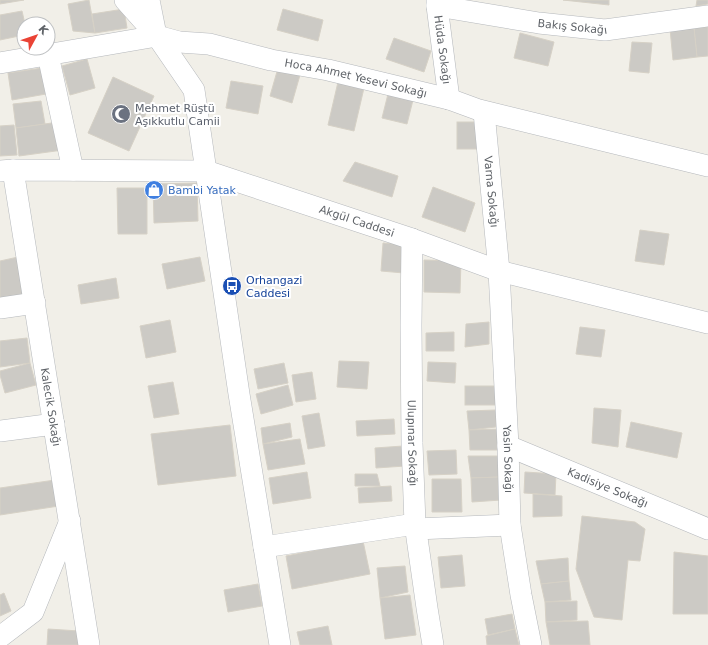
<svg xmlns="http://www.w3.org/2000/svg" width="708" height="645" viewBox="0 0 708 645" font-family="'DejaVu Sans',sans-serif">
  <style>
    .building { fill: #cccac5; stroke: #d6d1c6 }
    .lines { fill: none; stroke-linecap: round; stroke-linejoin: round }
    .minor-casing { stroke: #b5b8bc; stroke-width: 22 }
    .minor { stroke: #fff; stroke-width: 21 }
    .labels { text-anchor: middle; stroke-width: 4; stroke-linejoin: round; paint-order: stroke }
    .street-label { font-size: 11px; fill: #5f6368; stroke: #fff }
    .worship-label { font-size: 11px; fill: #5b616d; stroke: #fff; text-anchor: start }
    .shop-label { font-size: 11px; fill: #366cbe; stroke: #fff; text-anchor: start }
    .transit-label { font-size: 11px; fill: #164399; stroke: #fff; text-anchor: start }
  </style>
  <rect width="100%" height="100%" fill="#f1efe8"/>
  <!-- building -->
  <g class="building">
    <polygon points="0,0 24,0 0,4"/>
    <polygon points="89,0 95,33 73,31 68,4"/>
    <polygon points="563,0 609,0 609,5"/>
    <polygon points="697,0 708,0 708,4 696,6"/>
    <polygon points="124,9 127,28 95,33 92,14"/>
    <polygon points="283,9 323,20 318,41 277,30"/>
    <polygon points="22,11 25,24 24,24 24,35 0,40 0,15"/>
    <polygon points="708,27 708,56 697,57 694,28"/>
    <polygon points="694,28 697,57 673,60 670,29"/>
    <polygon points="520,33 554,42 548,66 514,58"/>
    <polygon points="394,38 431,51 424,72 386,59"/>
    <polygon points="632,42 652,43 649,73 629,71"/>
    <polygon points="87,59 95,88 70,95 62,66"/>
    <polygon points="42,68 46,94 12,100 8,73"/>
    <polygon points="278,68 300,75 292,103 270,96"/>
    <polygon points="113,77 154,96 129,151 88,133"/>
    <polygon points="231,81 263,86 258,114 226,108"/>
    <polygon points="338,82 364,88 354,131 328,125"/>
    <polygon points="388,94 413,100 407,124 382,118"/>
    <polygon points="41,101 45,124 16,128 13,104"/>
    <polygon points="59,122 63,150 19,156 16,128"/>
    <rect x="457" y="122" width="22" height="27"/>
    <polygon points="14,125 17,155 0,156 0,126"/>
    <polygon points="355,162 398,176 392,197 343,181"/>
    <polygon points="197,183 198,221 154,223 153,184"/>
    <polygon points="433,187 475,203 465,232 422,217"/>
    <polygon points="117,188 147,188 147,234 118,234"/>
    <polygon points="640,230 669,234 664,265 635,261"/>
    <polygon points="383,243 406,245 404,273 381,271"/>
    <polygon points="18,257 25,295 0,300 0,261"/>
    <polygon points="200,257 205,281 167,289 162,264"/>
    <polygon points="424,260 461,261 460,293 424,292"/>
    <polygon points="116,278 119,298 81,304 78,285"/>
    <polygon points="170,320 176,352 146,358 140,326"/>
    <polygon points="489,322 489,344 465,347 466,324"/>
    <polygon points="580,327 605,330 601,357 576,354"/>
    <polygon points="454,332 454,351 426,351 426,333"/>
    <polygon points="27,338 30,363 0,367 0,341"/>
    <polygon points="339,361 369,362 367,389 337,387"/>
    <polygon points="428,362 456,363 455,383 427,381"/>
    <polygon points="30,363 36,385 5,393 0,375 0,371"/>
    <polygon points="284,363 288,383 258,389 254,369"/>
    <polygon points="312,372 316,399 296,402 292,375"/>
    <polygon points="173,382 179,414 154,418 148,386"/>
    <polygon points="288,385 293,405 261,414 256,394"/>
    <rect x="465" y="386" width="32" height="19"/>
    <polygon points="594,408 621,410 618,447 592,443"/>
    <polygon points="496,410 496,427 469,430 467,411"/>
    <polygon points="319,413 325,446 308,449 302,416"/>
    <polygon points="394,419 395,434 357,436 356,421"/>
    <polygon points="631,422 682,433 677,458 626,447"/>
    <polygon points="290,423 292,437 263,444 261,428"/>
    <polygon points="230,425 236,476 158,485 151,434"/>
    <polygon points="500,429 500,450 470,450 469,430"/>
    <polygon points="300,439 305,464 268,470 263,444"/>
    <polygon points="403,446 405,466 376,468 375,448"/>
    <polygon points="456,450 457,474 429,475 427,451"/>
    <polygon points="468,456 499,456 499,477 471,478"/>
    <polygon points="307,472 311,498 273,504 269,478"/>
    <polygon points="525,472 556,474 555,495 524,493"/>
    <polygon points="355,474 377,474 380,486 355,486"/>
    <polygon points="499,477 501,500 472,502 471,478"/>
    <polygon points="432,479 461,479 462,512 432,512"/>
    <polygon points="55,480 59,506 0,515 0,488"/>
    <polygon points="391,486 392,501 359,503 358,488"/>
    <polygon points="533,494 562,496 562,516 533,517"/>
    <polygon points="582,516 635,522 645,529 640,561 628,560 622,620 594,617 576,569"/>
    <polygon points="363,541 370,574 292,589 286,556"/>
    <polygon points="674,552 708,556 708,614 673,614"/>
    <polygon points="462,555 465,586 441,588 438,557"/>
    <polygon points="568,558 569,581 541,584 536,561"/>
    <polygon points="405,566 408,592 380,598 377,568"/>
    <polygon points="569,581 571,600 545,602 541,584"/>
    <polygon points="258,584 262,606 228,612 224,590"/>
    <polygon points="4,593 11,611 0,616 0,595"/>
    <polygon points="410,595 416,635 385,639 380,598"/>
    <polygon points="577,601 577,620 546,622 545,602"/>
    <polygon points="512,614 515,629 488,635 485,619"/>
    <polygon points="588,621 590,645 550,645 546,622"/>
    <polygon points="328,626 332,645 300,645 297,632"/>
    <polygon points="48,629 79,631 78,645 47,645"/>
    <polygon points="515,629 519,645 487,645 486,636"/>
  </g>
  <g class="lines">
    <defs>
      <g id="minor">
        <polyline points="125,0 157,36 194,90 239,394 280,645"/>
        <polyline points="149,0 156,35"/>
        <path id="s1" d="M 437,0 L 437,6 L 449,99"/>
        <path id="s2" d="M 437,6 L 539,23 L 605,30 L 708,16"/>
        <polyline points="48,55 73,170"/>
        <path id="s3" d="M 0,63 L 157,36 L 179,42 L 209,44 L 271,60 L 328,70 L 449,99 L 479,110 L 708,166"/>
        <path id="s4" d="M 484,112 L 499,271 L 508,446 L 510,525 L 521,595 L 531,645"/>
        <path id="s5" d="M 13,170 L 89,645"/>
        <path id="s6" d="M 0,171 L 13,170 L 206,171 L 412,239 L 499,271 L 708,323"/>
        <path id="s7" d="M 412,239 L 411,325 L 412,443 L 415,524 L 427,608 L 433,645"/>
        <polyline points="0,308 35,303"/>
        <polyline points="0,431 54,424"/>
        <path id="s8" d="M 508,446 L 708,529"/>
        <polyline points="416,529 510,525"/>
        <polyline points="264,547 415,524"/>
        <polyline points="0,637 33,612 70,521"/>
      </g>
    </defs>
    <!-- minor casing -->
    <use href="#minor" class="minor-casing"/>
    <!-- minor -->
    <use href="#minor" class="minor"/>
  </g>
  <!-- icons -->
  <defs>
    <symbol id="mosque-disc" viewBox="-11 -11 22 22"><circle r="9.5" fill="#6b7280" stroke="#fff"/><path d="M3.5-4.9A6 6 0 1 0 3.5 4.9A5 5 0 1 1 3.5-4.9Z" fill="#fff"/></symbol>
    <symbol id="shop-disc" viewBox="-11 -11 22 22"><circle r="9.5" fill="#3f7fe0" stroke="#fff"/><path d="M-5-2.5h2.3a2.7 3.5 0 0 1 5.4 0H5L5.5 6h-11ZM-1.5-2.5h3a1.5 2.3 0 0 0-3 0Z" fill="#fff"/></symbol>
    <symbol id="bus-disc" viewBox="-11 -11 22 22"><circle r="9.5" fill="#1a4fb4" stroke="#fff"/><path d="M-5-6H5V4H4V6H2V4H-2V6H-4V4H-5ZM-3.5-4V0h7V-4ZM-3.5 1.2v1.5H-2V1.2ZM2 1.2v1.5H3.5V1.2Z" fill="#fff"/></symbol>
  </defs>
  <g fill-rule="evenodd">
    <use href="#mosque-disc" x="110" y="103" width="22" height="22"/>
    <use href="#shop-disc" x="143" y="179" width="22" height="22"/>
    <use href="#bus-disc" x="221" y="275" width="22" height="22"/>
  </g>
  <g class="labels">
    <!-- street labels -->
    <g class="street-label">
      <text dy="4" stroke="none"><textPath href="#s2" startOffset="137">Bakış Sokağı</textPath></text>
      <text dy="4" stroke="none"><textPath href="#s1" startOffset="50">Hüda Sokağı</textPath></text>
      <text dy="4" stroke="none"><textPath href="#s3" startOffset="363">Hoca Ahmet Yesevi Sokağı</textPath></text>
      <text dy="4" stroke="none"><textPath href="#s4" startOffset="80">Varna Sokağı</textPath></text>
      <text dy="4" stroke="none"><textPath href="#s6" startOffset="365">Akgül Caddesi</textPath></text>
      <text dy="4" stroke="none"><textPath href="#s5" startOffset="240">Kalecik Sokağı</textPath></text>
      <text dy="4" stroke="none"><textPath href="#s7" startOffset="204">Ulupınar Sokağı</textPath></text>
      <text dy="4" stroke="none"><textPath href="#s4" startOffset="348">Yasin Sokağı</textPath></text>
      <text dy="4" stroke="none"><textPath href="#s8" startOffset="108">Kadisiye Sokağı</textPath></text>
    </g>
    <!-- worship labels -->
    <g class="worship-label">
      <text x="135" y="112">Mehmet Rüştü<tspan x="135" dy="13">Aşıkkutlu Camii</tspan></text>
    </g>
    <!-- shop labels -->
    <g class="shop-label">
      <text x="168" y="194">Bambi Yatak</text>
    </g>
    <!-- transit labels -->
    <g class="transit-label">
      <text x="246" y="284">Orhangazi<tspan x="246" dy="13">Caddesi</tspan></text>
    </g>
  </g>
  <!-- north arrow -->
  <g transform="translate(36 36) rotate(50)"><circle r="19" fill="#ffffff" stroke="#bfc1c3"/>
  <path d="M0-3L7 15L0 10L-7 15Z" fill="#ea4335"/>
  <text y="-6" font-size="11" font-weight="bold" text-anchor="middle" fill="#5f6368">K</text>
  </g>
</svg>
